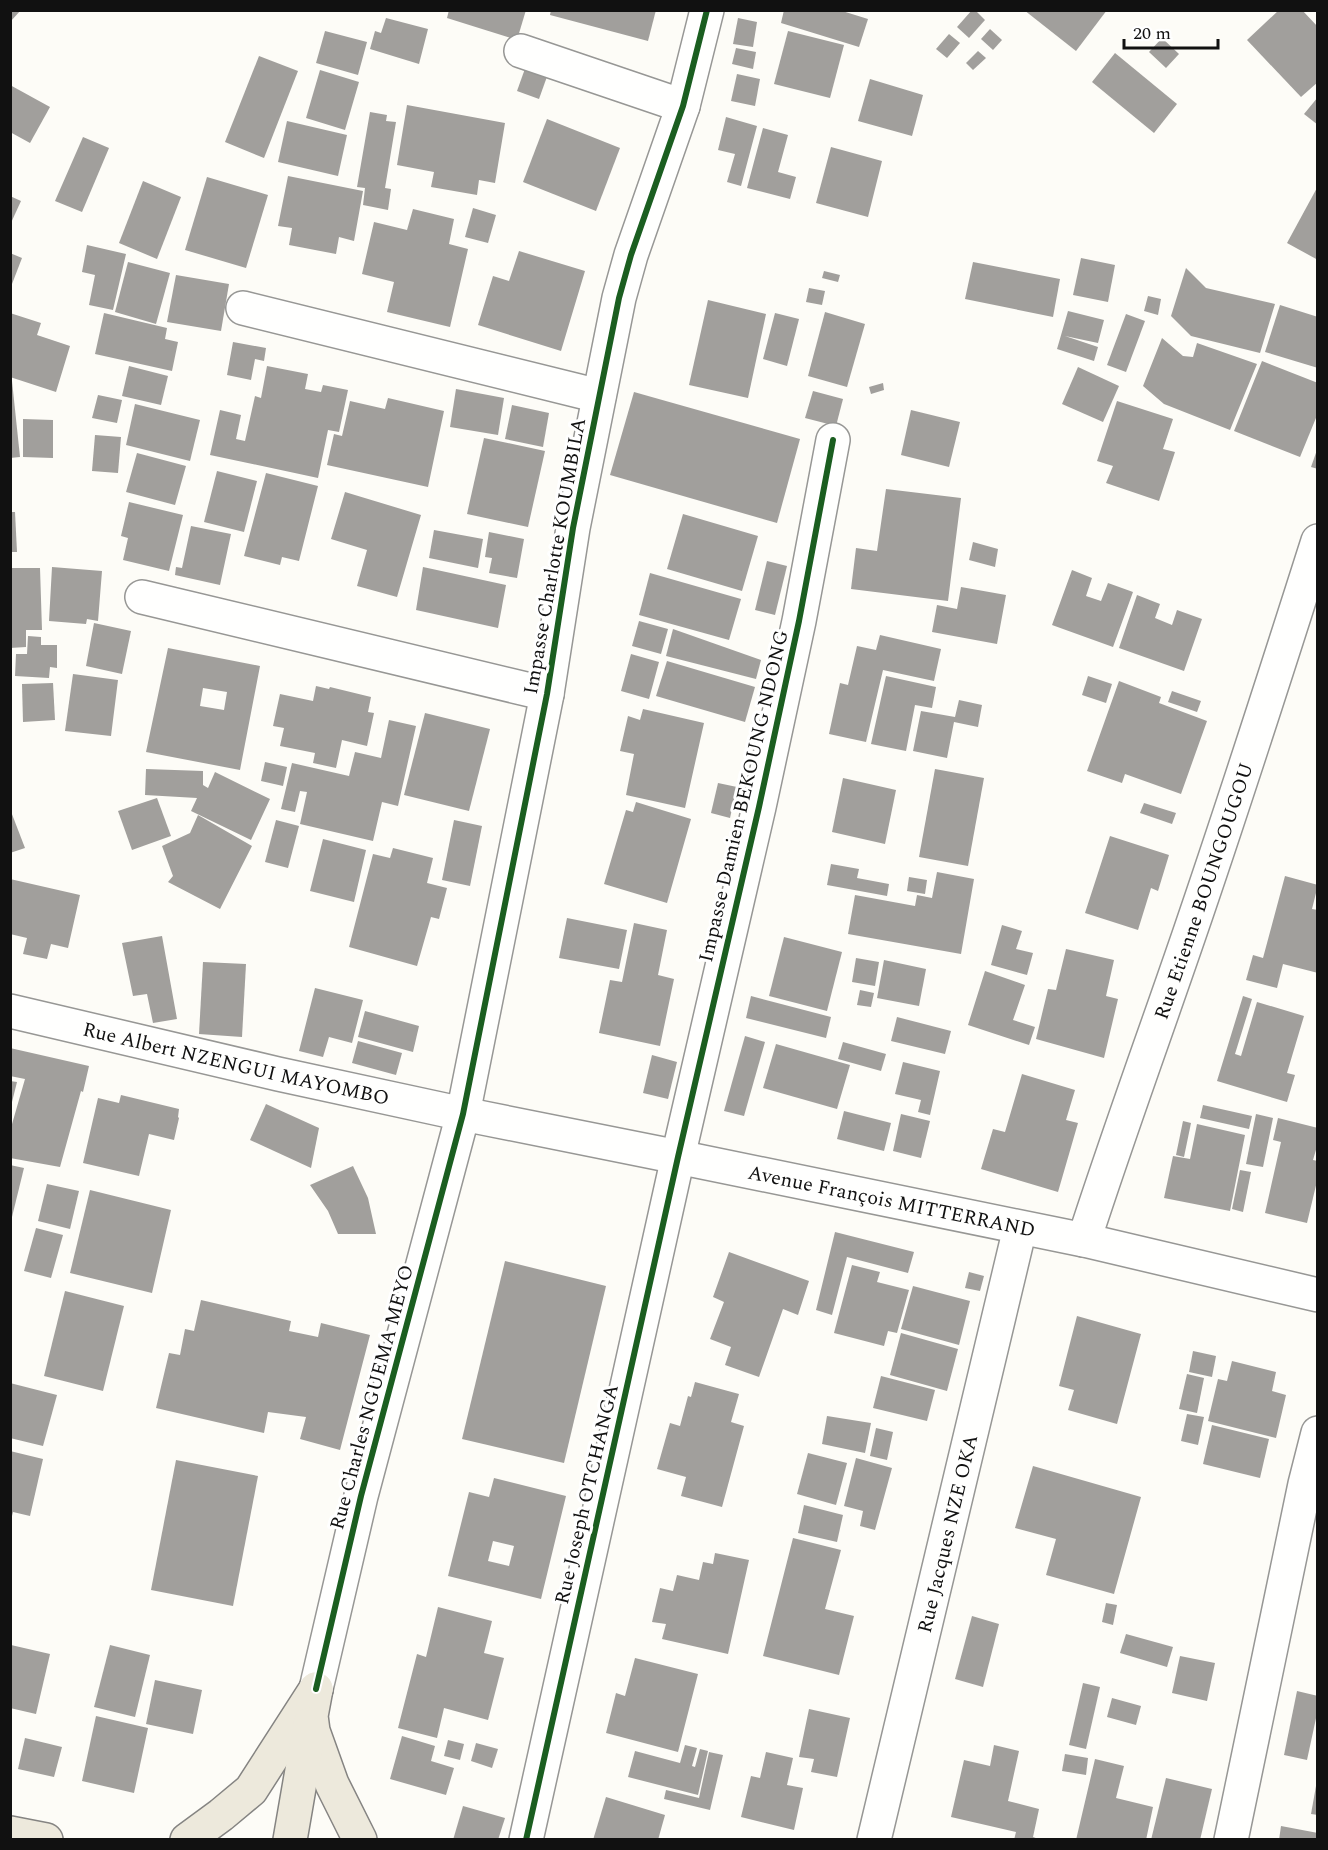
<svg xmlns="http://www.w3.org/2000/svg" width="1328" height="1850" viewBox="0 0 1328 1850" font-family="Spectral,serif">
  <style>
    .building { fill: #a19f9c; fill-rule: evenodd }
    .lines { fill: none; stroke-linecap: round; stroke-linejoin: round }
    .minor-casing { stroke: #979795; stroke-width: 36 }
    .major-casing { stroke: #858482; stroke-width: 36 }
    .minor { stroke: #fffffe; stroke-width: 33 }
    .major { stroke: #ede9dc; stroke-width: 33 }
    .cycleway-casing { stroke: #fff; stroke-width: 10 }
    .cycleway { stroke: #1b5e20; stroke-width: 6 }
    .labels { text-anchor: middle; stroke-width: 6; stroke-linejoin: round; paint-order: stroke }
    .street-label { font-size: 20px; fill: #111; stroke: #fff }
  </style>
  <rect width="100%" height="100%" fill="#fdfcf7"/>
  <!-- building -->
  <g class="building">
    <polygon points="10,10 21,10 10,22"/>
    <polygon points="449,10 526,10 517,40 447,18"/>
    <polygon points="551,10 656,10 648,41 550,15"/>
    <polygon points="784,10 839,10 868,19 859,47 781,23"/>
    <polygon points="972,10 975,10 985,20 969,38 957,27"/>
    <polygon points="1024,10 1107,10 1076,51"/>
    <polygon points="1279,10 1302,10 1318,27 1318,82 1301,97 1247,40"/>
    <polygon points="386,18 428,29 419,64 370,49 375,31 381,33"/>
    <polygon points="738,18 757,22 753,47 733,44"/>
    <polygon points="990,29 1002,40 993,50 981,39"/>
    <polygon points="325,31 367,42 358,75 316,63"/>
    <polygon points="788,31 844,45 830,98 774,84"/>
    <polygon points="949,34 960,43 947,58 936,49"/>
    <polygon points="1162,38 1179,54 1166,68 1149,52"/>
    <polygon points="736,48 756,52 753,69 732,64"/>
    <polygon points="978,51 986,58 973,70 966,63"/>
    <polygon points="1115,53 1177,104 1154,133 1092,82"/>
    <polygon points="259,56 298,71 264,158 225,142"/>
    <polygon points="527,63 549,71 539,99 517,91"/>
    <polygon points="320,70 359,82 345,130 306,118"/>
    <polygon points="737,74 760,79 755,106 731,101"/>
    <polygon points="870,79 923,95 912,136 858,121"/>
    <polygon points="10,85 50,107 30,143 10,132"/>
    <polygon points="1318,97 1318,125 1304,114"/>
    <polygon points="407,105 505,123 495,183 479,180 477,195 431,187 434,172 397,165"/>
    <polygon points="370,112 387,115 386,121 396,122 385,188 391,189 388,210 363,205 365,188 357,187"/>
    <polygon points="726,117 757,126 741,186 727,182 735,154 718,150"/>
    <polygon points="547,119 620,148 596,211 523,182"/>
    <polygon points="287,121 347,135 338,176 278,162"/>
    <polygon points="763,128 788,135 778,172 796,177 790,199 747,188"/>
    <polygon points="83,137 109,148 82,212 55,201"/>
    <polygon points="831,147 882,161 868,217 816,203"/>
    <polygon points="288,176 363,191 354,241 339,237 336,254 289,245 292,228 278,226"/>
    <polygon points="207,177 268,195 246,268 185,250"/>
    <polygon points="143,181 181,197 157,259 119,243"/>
    <polygon points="1318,186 1318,260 1287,243"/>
    <polygon points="10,196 21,201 10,225"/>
    <polygon points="473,208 496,215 488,243 465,237"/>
    <polygon points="413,209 454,219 449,244 468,249 450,327 387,312 394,282 362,274 374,222 407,230"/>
    <polygon points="87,245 126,254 113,310 89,305 95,275 82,272"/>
    <polygon points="519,251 585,271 561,351 478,325 493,276 509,281"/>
    <polygon points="10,253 22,258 12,284 10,284"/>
    <polygon points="1081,258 1115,265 1108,302 1073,295"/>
    <polygon points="128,262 170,273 156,324 115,312"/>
    <polygon points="973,262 1060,279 1053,317 965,299"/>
    <polygon points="1186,268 1206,288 1275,304 1260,353 1191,336 1171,316"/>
    <polygon points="824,271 840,275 838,282 822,278"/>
    <polygon points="176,275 229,284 221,331 167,322"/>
    <polygon points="809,288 825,291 822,305 806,302"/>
    <polygon points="1148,296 1161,299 1158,315 1144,311"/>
    <polygon points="708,300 766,314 748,398 689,385"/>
    <polygon points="1280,305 1318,317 1318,368 1265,352"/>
    <polygon points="1068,311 1104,320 1098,343 1065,336 1098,347 1094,361 1057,349"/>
    <polygon points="825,312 865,324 847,387 808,376"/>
    <polygon points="10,313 41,323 37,335 70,346 56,392 10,377"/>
    <polygon points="104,313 167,328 165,339 178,342 172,371 95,354"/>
    <polygon points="775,313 799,319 787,366 763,359"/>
    <polygon points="1126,314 1145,321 1126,372 1107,365"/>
    <polygon points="1162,338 1183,356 1193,357 1197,343 1257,364 1230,430 1164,404 1143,386"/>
    <polygon points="233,342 266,348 264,361 255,359 251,380 227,375"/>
    <polygon points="1262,361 1318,383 1318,413 1300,457 1234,431"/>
    <polygon points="129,366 168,376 161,405 122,396"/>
    <polygon points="267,366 308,374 305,389 321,392 323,385 348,390 339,432 328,430 318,478 210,455 220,410 241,415 236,439 245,441 255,396 261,398"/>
    <polygon points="1078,367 1119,386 1103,422 1062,404"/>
    <polygon points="12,381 20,457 10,458 10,382"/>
    <polygon points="883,383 884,390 871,394 869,387"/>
    <polygon points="456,389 504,398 498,435 450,427"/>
    <polygon points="813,391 843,399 836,426 805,418"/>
    <polygon points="634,392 800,439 777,523 610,475"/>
    <polygon points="98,395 122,400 117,423 92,418"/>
    <polygon points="388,398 444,411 428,487 327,465 334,434 342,436 350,401 385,409"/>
    <polygon points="1117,401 1173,419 1163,449 1175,452 1159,501 1106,483 1113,466 1097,461"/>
    <polygon points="135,404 200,420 190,461 126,445"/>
    <polygon points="512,405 549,413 543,447 505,439"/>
    <polygon points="911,410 960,422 949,467 901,455"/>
    <polygon points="23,419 53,420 53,458 23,457"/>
    <polygon points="95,435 121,437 118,473 92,471"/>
    <polygon points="484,438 545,451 528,527 467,514"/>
    <polygon points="1317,450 1318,450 1318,469 1311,467"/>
    <polygon points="137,453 186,466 175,505 126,492"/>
    <polygon points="217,471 257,481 244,532 204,522"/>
    <polygon points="266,473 318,486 299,561 282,557 280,565 244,556"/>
    <polygon points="886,489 961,498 948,601 851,589 856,548 877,551"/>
    <polygon points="345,492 421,515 397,597 357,586 367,550 331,539"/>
    <polygon points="129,502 183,515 169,571 123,560 128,538 121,536"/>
    <polygon points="10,512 15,512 17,552 10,552"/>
    <polygon points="683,514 758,536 742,591 667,569"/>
    <polygon points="191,526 231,534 220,585 175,575 176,567 182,568"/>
    <polygon points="434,530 483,539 478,568 429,558"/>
    <polygon points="489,532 524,539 517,578 489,573 492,558 485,557"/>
    <polygon points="973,542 998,549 995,567 969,560"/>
    <polygon points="767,561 787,566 775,615 755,610"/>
    <polygon points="52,567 102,571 98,621 87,619 86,624 49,621"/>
    <polygon points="423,567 506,585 498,628 416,610"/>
    <polygon points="10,568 40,568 42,630 26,630 26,647 10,648"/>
    <polygon points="1072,570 1092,578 1086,596 1101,601 1108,583 1133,592 1113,647 1052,625"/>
    <polygon points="650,573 741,599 729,640 639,615"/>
    <polygon points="961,587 1006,595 997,644 932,632 937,605 957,609"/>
    <polygon points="1137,595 1160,604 1155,618 1172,625 1177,610 1202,619 1184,671 1119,648"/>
    <polygon points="639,621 668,629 661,654 632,646"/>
    <polygon points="94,623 131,631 122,674 86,666"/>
    <polygon points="673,629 761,660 756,679 666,656"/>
    <polygon points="880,635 941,649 934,681 883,670 866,742 829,734 840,683 848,685 857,646 876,650"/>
    <polygon points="28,636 41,637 41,645 57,645 57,668 50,667 49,678 15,676 16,654 27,654"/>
    <path d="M 168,648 L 260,666 L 240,770 L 146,752 ZM 203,688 L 227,692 L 224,710 L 200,706 Z"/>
    <polygon points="631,654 659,662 649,699 621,691"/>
    <polygon points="667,661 755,687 745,722 656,696"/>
    <polygon points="73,674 118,680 111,736 65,731"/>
    <polygon points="886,676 936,687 932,708 915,705 906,751 871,744"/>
    <polygon points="1088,676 1112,684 1106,703 1082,695"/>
    <polygon points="1119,681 1161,697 1159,703 1207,721 1181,794 1125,774 1122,783 1087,771"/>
    <polygon points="53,683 55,720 23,722 22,684"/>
    <polygon points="316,686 329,689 330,687 371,697 368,712 374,713 367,746 342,740 336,768 313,763 315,753 280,746 284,728 273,726 280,694 313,701"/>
    <polygon points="1172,691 1201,701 1197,712 1168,702"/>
    <polygon points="959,700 982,705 978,727 954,722 947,758 913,751 921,711 955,717"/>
    <polygon points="643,709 704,723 685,808 626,795 634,754 620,751 628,716 640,720"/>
    <polygon points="425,713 490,729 469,811 404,795"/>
    <polygon points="389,720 416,726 398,806 382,802 373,841 300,824 307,792 300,791 295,812 281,809 292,763 349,776 355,752 381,758"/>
    <polygon points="265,762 287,767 283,786 261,781"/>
    <polygon points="146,769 203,771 203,785 208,788 215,772 270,799 251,840 191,811 197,798 145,795"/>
    <polygon points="935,769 984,778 968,866 919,857"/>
    <polygon points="843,778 896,790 885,844 832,832"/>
    <polygon points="718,783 737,787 730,818 711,813"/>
    <polygon points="157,798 171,836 132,850 118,811"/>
    <polygon points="636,802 691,819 667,903 604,884 626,810 633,812"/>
    <polygon points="1144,803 1176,813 1172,824 1140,813"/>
    <polygon points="10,809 25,848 10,853"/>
    <polygon points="198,815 252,846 220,909 168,882 173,876 162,846 190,833"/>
    <polygon points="276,820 299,826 288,868 265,862"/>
    <polygon points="454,820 482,826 470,886 442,880"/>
    <polygon points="1110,836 1169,855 1158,891 1151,888 1138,930 1085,913"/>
    <polygon points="323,839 366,850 354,902 310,891"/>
    <polygon points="393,848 433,858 427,883 447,888 439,919 431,917 417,966 349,947 373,854 390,858"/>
    <polygon points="831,864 859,869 857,878 889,884 887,896 827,885"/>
    <polygon points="937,872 974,879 961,954 848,934 855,895 915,906 917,895 932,898"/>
    <polygon points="1285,876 1318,885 1312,909 1318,910 1318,973 1283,964 1277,988 1246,980 1253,955 1263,958"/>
    <polygon points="909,877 927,880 925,894 907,891"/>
    <polygon points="10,879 80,895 68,948 51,944 47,959 23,954 27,938 10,934"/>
    <polygon points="567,918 627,930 619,969 559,958"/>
    <polygon points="634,923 667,930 658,975 674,979 660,1046 599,1033 610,980 622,982"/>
    <polygon points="1002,925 1022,931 1016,949 1033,953 1027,975 991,965"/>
    <polygon points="162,936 177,1019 153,1023 147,994 133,996 122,943"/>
    <polygon points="784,937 842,952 827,1011 769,996"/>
    <polygon points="1066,949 1114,960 1106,996 1118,999 1104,1058 1036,1039 1048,989 1056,990"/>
    <polygon points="856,958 879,962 875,986 852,982"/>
    <polygon points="884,960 926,969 919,1006 877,998"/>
    <polygon points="203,962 246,964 242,1037 199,1034"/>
    <polygon points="985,971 1025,985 1013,1020 1035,1027 1029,1045 968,1025"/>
    <polygon points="315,988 363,1000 352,1043 329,1037 323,1057 299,1051"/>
    <polygon points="860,990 874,993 871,1007 857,1005"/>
    <polygon points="751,996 831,1017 826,1038 746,1018"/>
    <polygon points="1243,996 1252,999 1235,1054 1241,1056 1257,1002 1304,1016 1287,1073 1295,1075 1287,1102 1217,1081"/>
    <polygon points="365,1011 419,1026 413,1052 358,1037"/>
    <polygon points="897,1017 951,1031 945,1054 891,1041"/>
    <polygon points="745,1036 765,1042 744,1116 724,1111"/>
    <polygon points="358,1041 402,1053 396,1075 352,1063"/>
    <polygon points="843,1042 886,1054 881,1071 838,1059"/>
    <polygon points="776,1044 850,1065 837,1109 763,1088"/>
    <polygon points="10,1048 89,1066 83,1092 81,1091 60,1167 10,1158 10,1131 25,1079 10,1076"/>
    <polygon points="652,1055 677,1062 668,1099 643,1093"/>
    <polygon points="903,1062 940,1071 930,1115 918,1112 921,1100 895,1094"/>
    <polygon points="1022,1074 1075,1090 1066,1120 1078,1123 1058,1192 981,1169 993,1129 1005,1132"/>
    <polygon points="10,1081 17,1082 11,1106 10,1106"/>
    <polygon points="121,1095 179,1109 178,1117 179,1118 174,1140 149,1134 139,1176 83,1163 98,1098 119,1103"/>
    <polygon points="266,1104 319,1128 311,1168 250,1140"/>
    <polygon points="1203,1105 1252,1116 1249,1129 1200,1118"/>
    <polygon points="844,1111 891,1123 884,1151 837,1139"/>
    <polygon points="901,1114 930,1121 921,1158 893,1151"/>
    <polygon points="1256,1114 1273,1118 1263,1167 1246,1164"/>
    <polygon points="1278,1118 1318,1128 1318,1143 1313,1160 1318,1161 1318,1177 1307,1223 1265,1213 1281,1142 1273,1140"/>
    <polygon points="1183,1121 1191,1123 1184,1157 1176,1155"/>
    <polygon points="1197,1124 1245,1135 1230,1211 1164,1198 1173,1156 1190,1159"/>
    <polygon points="10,1165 24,1168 11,1221 10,1220"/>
    <polygon points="353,1166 368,1198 376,1234 338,1234 328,1211 310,1185"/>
    <polygon points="1240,1170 1251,1172 1243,1212 1232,1209"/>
    <polygon points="47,1184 79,1191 70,1229 38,1221"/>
    <polygon points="90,1190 171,1210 152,1293 70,1273"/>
    <polygon points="36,1228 63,1235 51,1278 24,1271"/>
    <polygon points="835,1232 914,1252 908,1273 847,1257 832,1315 816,1310"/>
    <polygon points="729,1252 809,1281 798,1315 783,1309 759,1377 725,1365 731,1347 710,1339 724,1302 713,1297"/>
    <polygon points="505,1261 606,1286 564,1463 462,1439"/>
    <polygon points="852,1265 880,1272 877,1282 909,1290 897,1333 888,1331 884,1346 834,1333"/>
    <polygon points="969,1272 984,1276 980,1291 965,1288"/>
    <polygon points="913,1286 970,1301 959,1345 901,1329"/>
    <polygon points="65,1291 124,1306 103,1391 44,1376"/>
    <polygon points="201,1300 291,1321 289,1331 318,1337 321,1323 370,1335 340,1450 300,1439 306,1417 268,1412 264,1433 156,1408 169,1353 180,1355 185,1329 194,1331"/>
    <polygon points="1077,1316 1141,1334 1117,1424 1068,1410 1074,1390 1059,1386"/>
    <polygon points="901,1333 958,1349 947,1391 890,1375"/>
    <polygon points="1193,1351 1216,1356 1212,1377 1189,1372"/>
    <polygon points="1232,1361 1276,1372 1272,1391 1286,1395 1276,1438 1208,1421 1218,1379 1227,1381"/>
    <polygon points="1187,1374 1204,1378 1197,1413 1179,1409"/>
    <polygon points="881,1376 935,1390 927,1421 873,1408"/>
    <polygon points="695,1382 739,1394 731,1422 744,1426 722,1507 681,1496 686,1477 657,1469 670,1423 680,1426 688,1396 691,1397"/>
    <polygon points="10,1383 57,1395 43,1446 10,1438"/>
    <polygon points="1187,1414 1204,1417 1198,1445 1181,1441"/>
    <polygon points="827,1416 871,1423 865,1453 822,1444"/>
    <polygon points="1212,1425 1269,1439 1260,1478 1203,1464"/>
    <polygon points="876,1428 893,1432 887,1460 870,1456"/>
    <polygon points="10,1451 43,1459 30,1516 13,1512 11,1520"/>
    <polygon points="808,1453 847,1463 836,1505 797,1494"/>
    <polygon points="856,1458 892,1468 875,1530 860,1526 863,1511 844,1506"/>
    <polygon points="176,1460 258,1476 233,1606 151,1590"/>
    <polygon points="1033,1466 1141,1497 1114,1594 1046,1575 1056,1539 1015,1528"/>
    <path d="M 494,1478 L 566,1496 L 541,1599 L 448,1576 L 469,1492 L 489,1497 ZM 493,1541 L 514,1546 L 509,1566 L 488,1561 Z"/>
    <polygon points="804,1505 843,1515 837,1542 798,1533"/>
    <polygon points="793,1538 841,1550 825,1609 854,1616 839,1675 763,1656"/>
    <polygon points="715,1553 749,1560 728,1654 662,1639 666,1624 652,1622 660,1588 673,1591 677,1575 699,1580 703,1562 713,1564"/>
    <polygon points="1106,1603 1117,1605 1113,1625 1102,1622"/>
    <polygon points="438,1607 492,1621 484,1653 504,1658 488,1720 444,1708 437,1738 398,1728 417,1654 426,1657"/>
    <polygon points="972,1616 999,1624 983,1687 955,1679"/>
    <polygon points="1126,1634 1173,1647 1167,1667 1120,1653"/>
    <polygon points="11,1645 50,1654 36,1714 10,1708"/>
    <polygon points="110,1645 150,1655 135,1717 94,1707"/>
    <polygon points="1180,1656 1215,1663 1207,1701 1172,1693"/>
    <polygon points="635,1658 698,1674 678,1752 606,1733 616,1693 625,1696"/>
    <polygon points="155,1680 202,1690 193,1734 146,1724"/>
    <polygon points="1083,1683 1100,1687 1086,1749 1069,1745"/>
    <polygon points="1297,1691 1318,1696 1318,1709 1307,1760 1284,1755"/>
    <polygon points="1112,1698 1141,1706 1136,1725 1107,1717"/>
    <polygon points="809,1709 850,1718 837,1777 811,1772 814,1759 799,1757"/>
    <polygon points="96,1716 148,1728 134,1793 82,1781"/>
    <polygon points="402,1736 435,1746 431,1761 454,1768 446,1795 390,1779"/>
    <polygon points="25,1738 62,1747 54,1777 18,1769"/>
    <polygon points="448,1740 464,1744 460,1760 444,1756"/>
    <polygon points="476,1743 498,1749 492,1768 471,1761"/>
    <polygon points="685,1745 697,1748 692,1766 695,1767 700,1749 708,1751 698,1795 628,1777 635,1751 680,1763"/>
    <polygon points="994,1745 1019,1751 1008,1801 1039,1809 1033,1837 1041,1840 1014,1840 1016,1832 951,1817 964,1760 990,1766"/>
    <polygon points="709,1752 723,1755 710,1810 664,1799 666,1790 699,1798"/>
    <polygon points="766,1752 793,1758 787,1785 803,1788 794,1830 741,1817 751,1776 760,1778"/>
    <polygon points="1065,1754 1088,1758 1086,1775 1062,1771"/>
    <polygon points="1095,1759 1124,1766 1116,1798 1153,1807 1146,1840 1076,1840"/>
    <polygon points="1166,1778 1212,1789 1200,1840 1151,1840"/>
    <polygon points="1316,1786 1318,1786 1318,1815 1311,1814"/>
    <polygon points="606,1797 665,1815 658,1840 593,1840"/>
    <polygon points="463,1806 505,1818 498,1840 453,1840"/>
    <polygon points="1281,1826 1318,1833 1318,1840 1279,1840"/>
  </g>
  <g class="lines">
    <defs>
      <g id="minor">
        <polyline points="521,51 683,106"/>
        <polyline points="243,308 599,396"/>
        <polyline points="142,597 547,694"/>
        <path id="s1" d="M 10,1011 L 278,1074 L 463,1114 L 678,1157 L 1084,1240 L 1318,1295"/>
        <path id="s2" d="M 1084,1240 C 1117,1138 1154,1037 1189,935 C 1234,804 1276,673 1318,541"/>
        <polyline points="316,1689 361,1496 463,1114 547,694 573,528 619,298 631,255 683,106 707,10"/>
        <polyline points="526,1840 678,1157 759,807 799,621 833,440"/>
        <path id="s3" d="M 874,1840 L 1020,1228"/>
        <polyline points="1231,1840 1305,1484 1318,1433"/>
      </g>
      <g id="major">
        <polyline points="316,1689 311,1716 313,1731 332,1784 360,1840"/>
        <polyline points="10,1833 46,1840"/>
        <polyline points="187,1840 221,1815 251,1790 316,1689"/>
        <polyline points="290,1840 310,1724"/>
      </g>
    </defs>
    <!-- minor casing -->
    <use href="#minor" class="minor-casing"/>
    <!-- major casing -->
    <use href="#major" class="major-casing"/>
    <!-- minor -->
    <use href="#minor" class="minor"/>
    <!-- major -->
    <use href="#major" class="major"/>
    <defs>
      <g id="cycleway">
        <polyline points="316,1689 361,1496 463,1114 547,694 573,528 619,298 631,255 683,106 707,10"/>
        <polyline points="526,1840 678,1157 759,807 799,621 833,440"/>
      </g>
    </defs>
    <!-- cycleway casing -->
    <use href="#cycleway" class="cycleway-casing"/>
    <!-- cycleway -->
    <use href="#cycleway" class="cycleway"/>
  </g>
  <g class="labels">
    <!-- street labels -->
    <g class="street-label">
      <text transform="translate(554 556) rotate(-80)" y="7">Impasse Charlotte KOUMBILA</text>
      <text transform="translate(743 796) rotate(-77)" y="7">Impasse Damien BEKOUNG NDONG</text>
      <text dy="7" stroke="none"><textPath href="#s2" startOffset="369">Rue Etienne BOUNGOUGOU</textPath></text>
      <text dy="7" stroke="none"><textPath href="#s1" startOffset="232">Rue Albert NZENGUI MAYOMBO</textPath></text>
      <text dy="7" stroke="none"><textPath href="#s1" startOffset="902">Avenue François MITTERRAND</textPath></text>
      <text transform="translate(371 1397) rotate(-75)" y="7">Rue Charles NGUEMA MEYO</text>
      <text transform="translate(586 1494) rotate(-77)" y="7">Rue Joseph OTCHANGA</text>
      <text dy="7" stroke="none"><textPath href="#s3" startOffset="315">Rue Jacques NZE OKA</textPath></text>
    </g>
  </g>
  <!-- border -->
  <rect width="1328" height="1850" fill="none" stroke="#111111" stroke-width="24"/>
  <!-- scale -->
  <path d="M1124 39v9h94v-9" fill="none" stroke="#111111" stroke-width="3"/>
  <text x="1133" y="39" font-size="18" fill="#111111" stroke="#ffffff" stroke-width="4.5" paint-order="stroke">20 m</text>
</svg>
